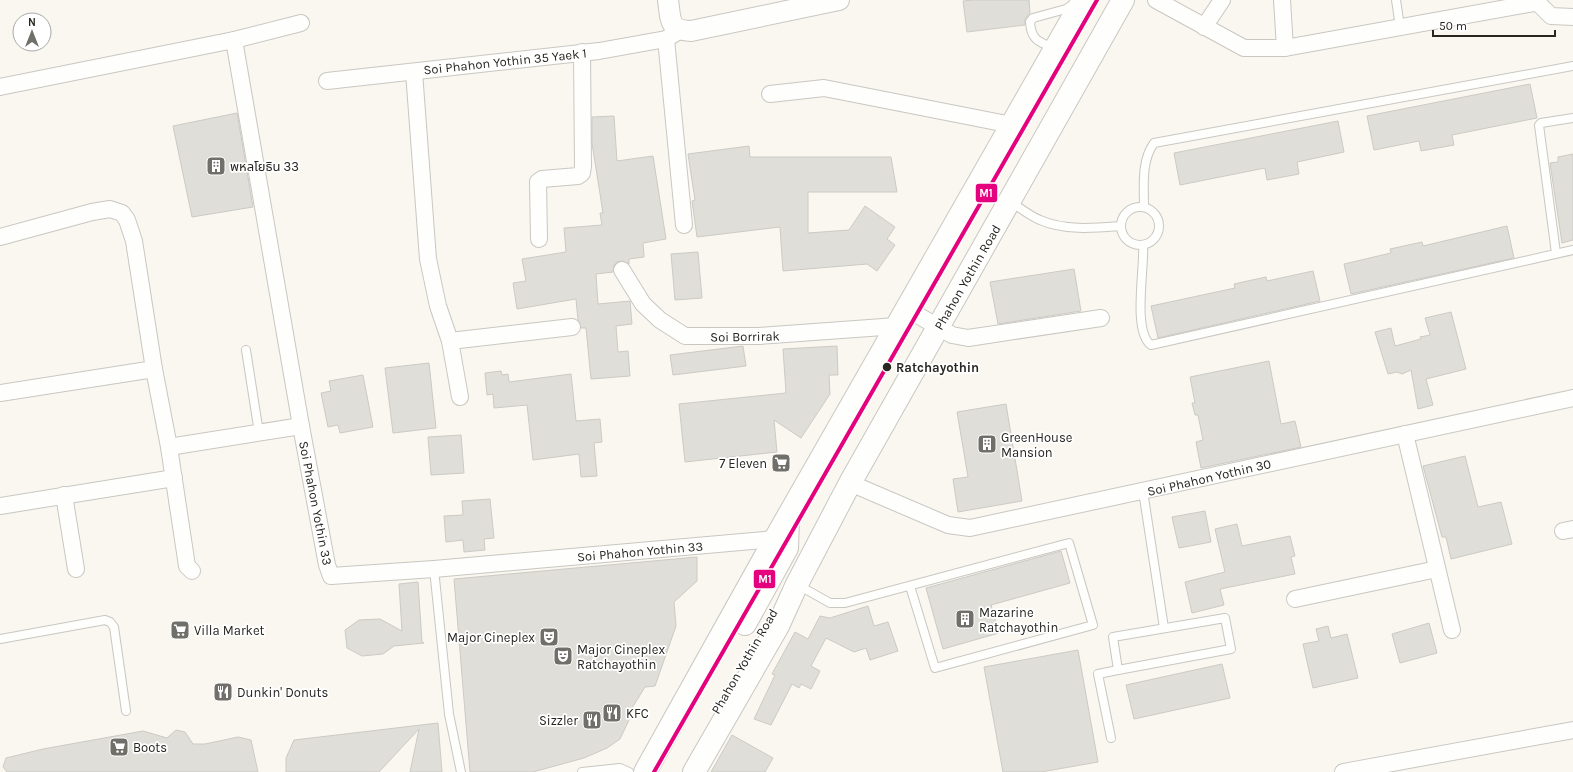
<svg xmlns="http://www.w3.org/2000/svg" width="1573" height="772" viewBox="0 0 1573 772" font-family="Karla,'Noto Sans Thai',sans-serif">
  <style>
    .building { fill: #dfded8; stroke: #cccac4 }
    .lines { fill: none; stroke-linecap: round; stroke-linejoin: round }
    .service-casing { stroke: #c9c7c1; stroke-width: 10 }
    .minor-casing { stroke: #c9c7c1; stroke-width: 18 }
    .tertiary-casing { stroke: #c9c7c1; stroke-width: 22 }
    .primary-casing { stroke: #c9c7c1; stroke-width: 24 }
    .service { stroke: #fefefd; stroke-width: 8 }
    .minor { stroke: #fefefd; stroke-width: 16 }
    .tertiary { stroke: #fefefd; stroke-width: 20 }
    .primary { stroke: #fefefd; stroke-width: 22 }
    .metro-1-casing { stroke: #fff; stroke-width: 7 }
    .metro-1 { stroke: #e5007d; stroke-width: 4 }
    .stop-dot { fill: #272621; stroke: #fff; stroke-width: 1.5 }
    .labels { text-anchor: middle; stroke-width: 3.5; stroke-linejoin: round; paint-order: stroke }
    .street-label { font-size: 13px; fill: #272621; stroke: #fff }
    .poi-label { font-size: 13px; fill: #272621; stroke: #fff; text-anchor: start }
    .stop-label { font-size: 13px; font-weight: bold; fill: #272621; stroke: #fff; text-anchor: start }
    .line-badge { stroke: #fff; stroke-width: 1.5 }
    .badge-label { font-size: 11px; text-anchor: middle; font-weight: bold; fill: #fff }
  </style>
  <rect width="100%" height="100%" fill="#f9f7ef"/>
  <!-- building -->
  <g class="building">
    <polygon points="973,0 1029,0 1030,13 1025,19 1025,25 967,32 963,1"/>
    <polygon points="1530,84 1537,118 1452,135 1454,145 1421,151 1419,141 1374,150 1367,116"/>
    <polygon points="237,113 253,207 192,217 173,126"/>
    <polygon points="614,116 617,161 653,156 666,239 643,243 644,257 629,259 629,264 622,261 617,262 614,266 613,272 596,274 598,304 630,301 632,324 616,326 618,352 628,351 630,376 591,379 586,328 581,328 578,320 576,299 517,309 513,283 526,281 522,259 566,252 564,228 602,225 600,213 603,213 592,143 592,117"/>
    <polygon points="1338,121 1344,152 1297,162 1299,174 1267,180 1265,168 1180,185 1174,153"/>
    <polygon points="749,146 750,157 891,157 897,192 808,192 808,233 849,230 865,206 895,227 887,239 895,245 877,271 867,264 783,271 780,227 697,237 692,201 695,200 688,154"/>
    <polygon points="1573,154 1573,240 1562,243 1550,163 1558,162 1558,157"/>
    <polygon points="1507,226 1514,258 1351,294 1344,264 1391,253 1390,249 1422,242 1423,246"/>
    <polygon points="698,252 702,298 675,300 671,254"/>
    <polygon points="1074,269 1081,311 998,324 990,282"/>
    <polygon points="1313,271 1320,301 1158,338 1151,306 1235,288 1234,284 1266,277 1267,281"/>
    <polygon points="1451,312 1466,369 1426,379 1433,405 1418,409 1411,370 1402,374 1397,372 1388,374 1375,332 1391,328 1395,346 1421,339 1420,337 1430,335 1425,318"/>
    <polygon points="743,346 746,366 673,375 670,355"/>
    <polygon points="837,346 838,375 829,375 830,394 801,438 774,420 777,452 685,462 679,404 786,393 783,349"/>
    <polygon points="1269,361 1281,424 1295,421 1301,447 1201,468 1196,442 1203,440 1198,415 1195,415 1192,403 1195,403 1190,377"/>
    <polygon points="429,363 436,428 393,433 385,368"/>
    <polygon points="501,371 502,375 508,374 509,382 571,374 576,421 600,419 602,442 594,443 597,476 581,477 579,454 533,460 527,405 494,408 493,394 487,395 485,373"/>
    <polygon points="363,375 373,427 340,433 338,425 328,427 321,393 331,391 329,381"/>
    <polygon points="1006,404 1022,501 958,512 953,479 968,477 957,412"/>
    <polygon points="461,435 464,473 431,475 428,437"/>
    <polygon points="1465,456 1478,507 1501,502 1512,544 1451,559 1446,537 1442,537 1423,466"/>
    <polygon points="490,499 494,538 484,539 485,550 464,552 463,540 446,542 444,516 463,515 462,501"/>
    <polygon points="1205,511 1211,542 1179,548 1172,517"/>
    <polygon points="1237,524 1242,546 1290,536 1295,556 1291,557 1295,574 1220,589 1224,605 1192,613 1185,582 1225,572 1215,529"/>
    <polygon points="1061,551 1070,583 991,605 999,633 943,649 926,588"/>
    <polygon points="697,557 697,581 674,602 676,626 655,686 645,687 629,713 629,720 620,739 607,748 584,758 533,772 470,772 454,579"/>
    <polygon points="418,582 422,642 424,643 394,646 383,654 362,656 347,648 345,630 359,620 380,619 402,631 399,584"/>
    <polygon points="868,606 874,626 888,622 898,651 870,660 866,648 854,652 826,638 811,666 820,671 811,689 801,684 799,688 792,684 771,725 754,719 775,675 772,674 795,632 808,639 820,616 830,618"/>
    <polygon points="1429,623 1437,653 1400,663 1392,634"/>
    <polygon points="1328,626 1331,638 1347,634 1358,678 1313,688 1303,644 1319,641 1316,629"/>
    <polygon points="1078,650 1098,762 1041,772 1003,772 984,667"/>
    <polygon points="1222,664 1230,698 1134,719 1126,685"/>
    <polygon points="438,723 442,772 410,772 419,729 379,772 286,772 286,758 294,740"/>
    <polygon points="176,730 185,732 193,744 205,744 238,737 251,740 258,772 7,772 3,767 6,758 43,749 143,731 167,738"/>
    <polygon points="732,735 773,758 765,772 711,772"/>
  </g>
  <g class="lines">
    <defs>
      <g id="service">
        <polyline points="1396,0 1400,27"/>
        <path d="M 1054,48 C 1039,42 1031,40 1030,22 L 1033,18 L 1066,9 L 1074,4"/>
        <path d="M 1011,202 C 1020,208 1030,216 1040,220 C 1065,231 1095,228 1121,226"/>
        <circle cx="1140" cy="226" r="19"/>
        <path d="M 1144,207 C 1144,186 1141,161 1154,143 L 1573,66"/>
        <path d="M 1143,245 C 1145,267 1132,331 1151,345 L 1573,250"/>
        <polyline points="1556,253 1539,125 1541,123 1573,118"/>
        <polyline points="246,350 259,433"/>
        <polyline points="1143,491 1164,628"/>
        <polyline points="434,569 449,714 461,772"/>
        <polyline points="798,585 830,603 845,603 1069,543 1093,625 935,668 910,586"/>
        <polygon points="1225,618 1231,649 1118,670 1113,637"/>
        <polyline points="0,639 105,620 110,622 114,627 126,711"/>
        <polyline points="1111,738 1098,674 1118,670"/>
        <polyline points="582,772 620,768 629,772"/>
      </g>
      <g id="minor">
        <polyline points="1156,0 1244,48 1285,48 1534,3 1539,4 1551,16 1573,17"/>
        <polyline points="1282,0 1285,48"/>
        <polyline points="1204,27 1222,0"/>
        <polyline points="666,39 684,225"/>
        <polyline points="234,40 301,426 327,565 331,576 434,569 775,539"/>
        <polyline points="414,72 428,259 438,306 450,341 460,397"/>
        <polyline points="327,81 599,51 666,39 679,31"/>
        <polyline points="0,87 234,40 301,23"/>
        <polyline points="770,94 824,88 1012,125"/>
        <polyline points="0,237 92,212 110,209 122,213 127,220 134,241 154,369 169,447 187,566 192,571"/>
        <polyline points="539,239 538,182 542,179 578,176 582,173 583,166 582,52"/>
        <polyline points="622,270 643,304 660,320 685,336 759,336 897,326"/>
        <polyline points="907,309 952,335 968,338 1101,318"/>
        <polyline points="450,341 572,327"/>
        <polyline points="0,393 154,369"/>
        <polyline points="1405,434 1452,630"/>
        <polyline points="169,447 301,426"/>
        <polyline points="850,483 948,525 970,528 1573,398"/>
        <polyline points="64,495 76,569"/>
        <polyline points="0,506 174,478"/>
        <polyline points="1563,531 1573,529"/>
        <polyline points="1295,599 1437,569"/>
        <polyline points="1343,772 1573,730"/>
      </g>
      <path id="tertiary" d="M 668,0 C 671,20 668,30 691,31 L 839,0"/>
      <g id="primary">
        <polyline points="745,624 787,548 788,517"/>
        <polyline points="645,772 775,539 1083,0"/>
        <polyline points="694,772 778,626 797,584 850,483 1123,0"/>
      </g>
    </defs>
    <!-- service casing -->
    <use href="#service" class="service-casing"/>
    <!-- minor casing -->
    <use href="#minor" class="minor-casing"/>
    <!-- tertiary casing -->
    <use href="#tertiary" class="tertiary-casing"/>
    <!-- primary casing -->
    <use href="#primary" class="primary-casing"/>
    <!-- service -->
    <use href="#service" class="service"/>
    <!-- minor -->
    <use href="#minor" class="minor"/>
    <!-- tertiary -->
    <use href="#tertiary" class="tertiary"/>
    <!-- primary -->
    <use href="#primary" class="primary"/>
    <defs>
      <polyline id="metro-1" points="654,772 1097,0"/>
    </defs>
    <!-- metro-1 casing -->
    <use href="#metro-1" class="metro-1-casing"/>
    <!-- metro-1 -->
    <use href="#metro-1" class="metro-1"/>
  </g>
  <!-- icons -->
  <defs>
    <symbol id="building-square" viewBox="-11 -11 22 22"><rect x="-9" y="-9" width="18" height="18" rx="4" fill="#706f69" stroke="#fff"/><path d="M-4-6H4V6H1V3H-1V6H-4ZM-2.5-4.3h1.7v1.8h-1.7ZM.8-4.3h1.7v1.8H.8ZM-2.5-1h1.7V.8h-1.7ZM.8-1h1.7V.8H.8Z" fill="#fff"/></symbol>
    <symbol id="supermarket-square" viewBox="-11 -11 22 22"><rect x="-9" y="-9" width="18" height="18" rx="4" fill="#706f69" stroke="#fff"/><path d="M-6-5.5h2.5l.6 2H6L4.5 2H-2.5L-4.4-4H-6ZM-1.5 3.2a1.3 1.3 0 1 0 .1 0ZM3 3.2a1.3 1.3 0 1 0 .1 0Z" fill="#fff"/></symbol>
    <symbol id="theatre-square" viewBox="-11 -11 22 22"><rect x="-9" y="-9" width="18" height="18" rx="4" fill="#706f69" stroke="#fff"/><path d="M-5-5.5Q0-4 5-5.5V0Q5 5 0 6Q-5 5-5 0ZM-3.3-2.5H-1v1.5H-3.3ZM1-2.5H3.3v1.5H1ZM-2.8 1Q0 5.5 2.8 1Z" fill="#fff"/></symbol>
    <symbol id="restaurant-square" viewBox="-11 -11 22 22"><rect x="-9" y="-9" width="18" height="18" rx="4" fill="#706f69" stroke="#fff"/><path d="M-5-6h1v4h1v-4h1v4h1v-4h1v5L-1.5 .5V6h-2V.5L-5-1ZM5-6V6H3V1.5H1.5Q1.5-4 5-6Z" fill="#fff"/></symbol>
  </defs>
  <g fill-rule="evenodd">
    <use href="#building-square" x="205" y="155" width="22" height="22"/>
    <use href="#building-square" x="976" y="433" width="22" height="22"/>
    <use href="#supermarket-square" x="770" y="452" width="22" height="22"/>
    <use href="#building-square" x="954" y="608" width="22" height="22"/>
    <use href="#supermarket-square" x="169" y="619" width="22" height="22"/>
    <use href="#theatre-square" x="538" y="626" width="22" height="22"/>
    <use href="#theatre-square" x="552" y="645" width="22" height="22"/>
    <use href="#restaurant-square" x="212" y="681" width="22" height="22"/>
    <use href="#restaurant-square" x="601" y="702" width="22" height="22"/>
    <use href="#restaurant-square" x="581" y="709" width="22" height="22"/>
    <use href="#supermarket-square" x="108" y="736" width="22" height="22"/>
  </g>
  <!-- markers -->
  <circle class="stop-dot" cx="887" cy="367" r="5"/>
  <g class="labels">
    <!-- street labels -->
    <g class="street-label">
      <text transform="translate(505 61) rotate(-6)" y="5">Soi Phahon Yothin 35 Yaek 1</text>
      <text transform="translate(967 277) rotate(-60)" y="5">Phahon Yothin Road</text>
      <text transform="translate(745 336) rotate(-1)" y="5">Soi Borrirak</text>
      <text transform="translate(1209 477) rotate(-13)" y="5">Soi Phahon Yothin 30</text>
      <text transform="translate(316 503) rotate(79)" y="5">Soi Phahon Yothin 33</text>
      <text transform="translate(640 551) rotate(-5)" y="5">Soi Phahon Yothin 33</text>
      <text transform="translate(744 661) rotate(-60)" y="5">Phahon Yothin Road</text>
    </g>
    <!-- poi labels -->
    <g class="poi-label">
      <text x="230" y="171">พหลโยธิน 33</text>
      <text x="1001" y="442">GreenHouse<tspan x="1001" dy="15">Mansion</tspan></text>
      <text x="767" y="468" text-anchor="end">7 Eleven</text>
      <text x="979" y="617">Mazarine<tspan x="979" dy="15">Ratchayothin</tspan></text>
      <text x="194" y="635">Villa Market</text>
      <text x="535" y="642" text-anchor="end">Major Cineplex</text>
      <text x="577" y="654">Major Cineplex<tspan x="577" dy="15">Ratchayothin</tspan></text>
      <text x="237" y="697">Dunkin' Donuts</text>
      <text x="626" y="718">KFC</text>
      <text x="578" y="725" text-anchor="end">Sizzler</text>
      <text x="133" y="752">Boots</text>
    </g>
    <!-- stop labels -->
    <g class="stop-label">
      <text x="896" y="372">Ratchayothin</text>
    </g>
  </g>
  <g class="line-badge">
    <rect x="975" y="183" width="23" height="20" rx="4" fill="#e5007d"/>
    <rect x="753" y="569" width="23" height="20" rx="4" fill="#e5007d"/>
  </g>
  <g class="badge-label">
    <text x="986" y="197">M1</text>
    <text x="765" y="583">M1</text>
  </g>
  <!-- north arrow -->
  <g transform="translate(32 32)"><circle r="19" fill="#ffffff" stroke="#a9a8a6"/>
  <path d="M0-3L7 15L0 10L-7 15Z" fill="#706f69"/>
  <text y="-6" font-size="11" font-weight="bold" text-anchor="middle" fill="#272621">N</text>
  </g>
  <!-- scale -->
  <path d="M1433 30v6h122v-6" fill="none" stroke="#272621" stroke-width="2"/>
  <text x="1439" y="30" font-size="12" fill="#272621" stroke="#ffffff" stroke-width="3" paint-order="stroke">50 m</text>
</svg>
